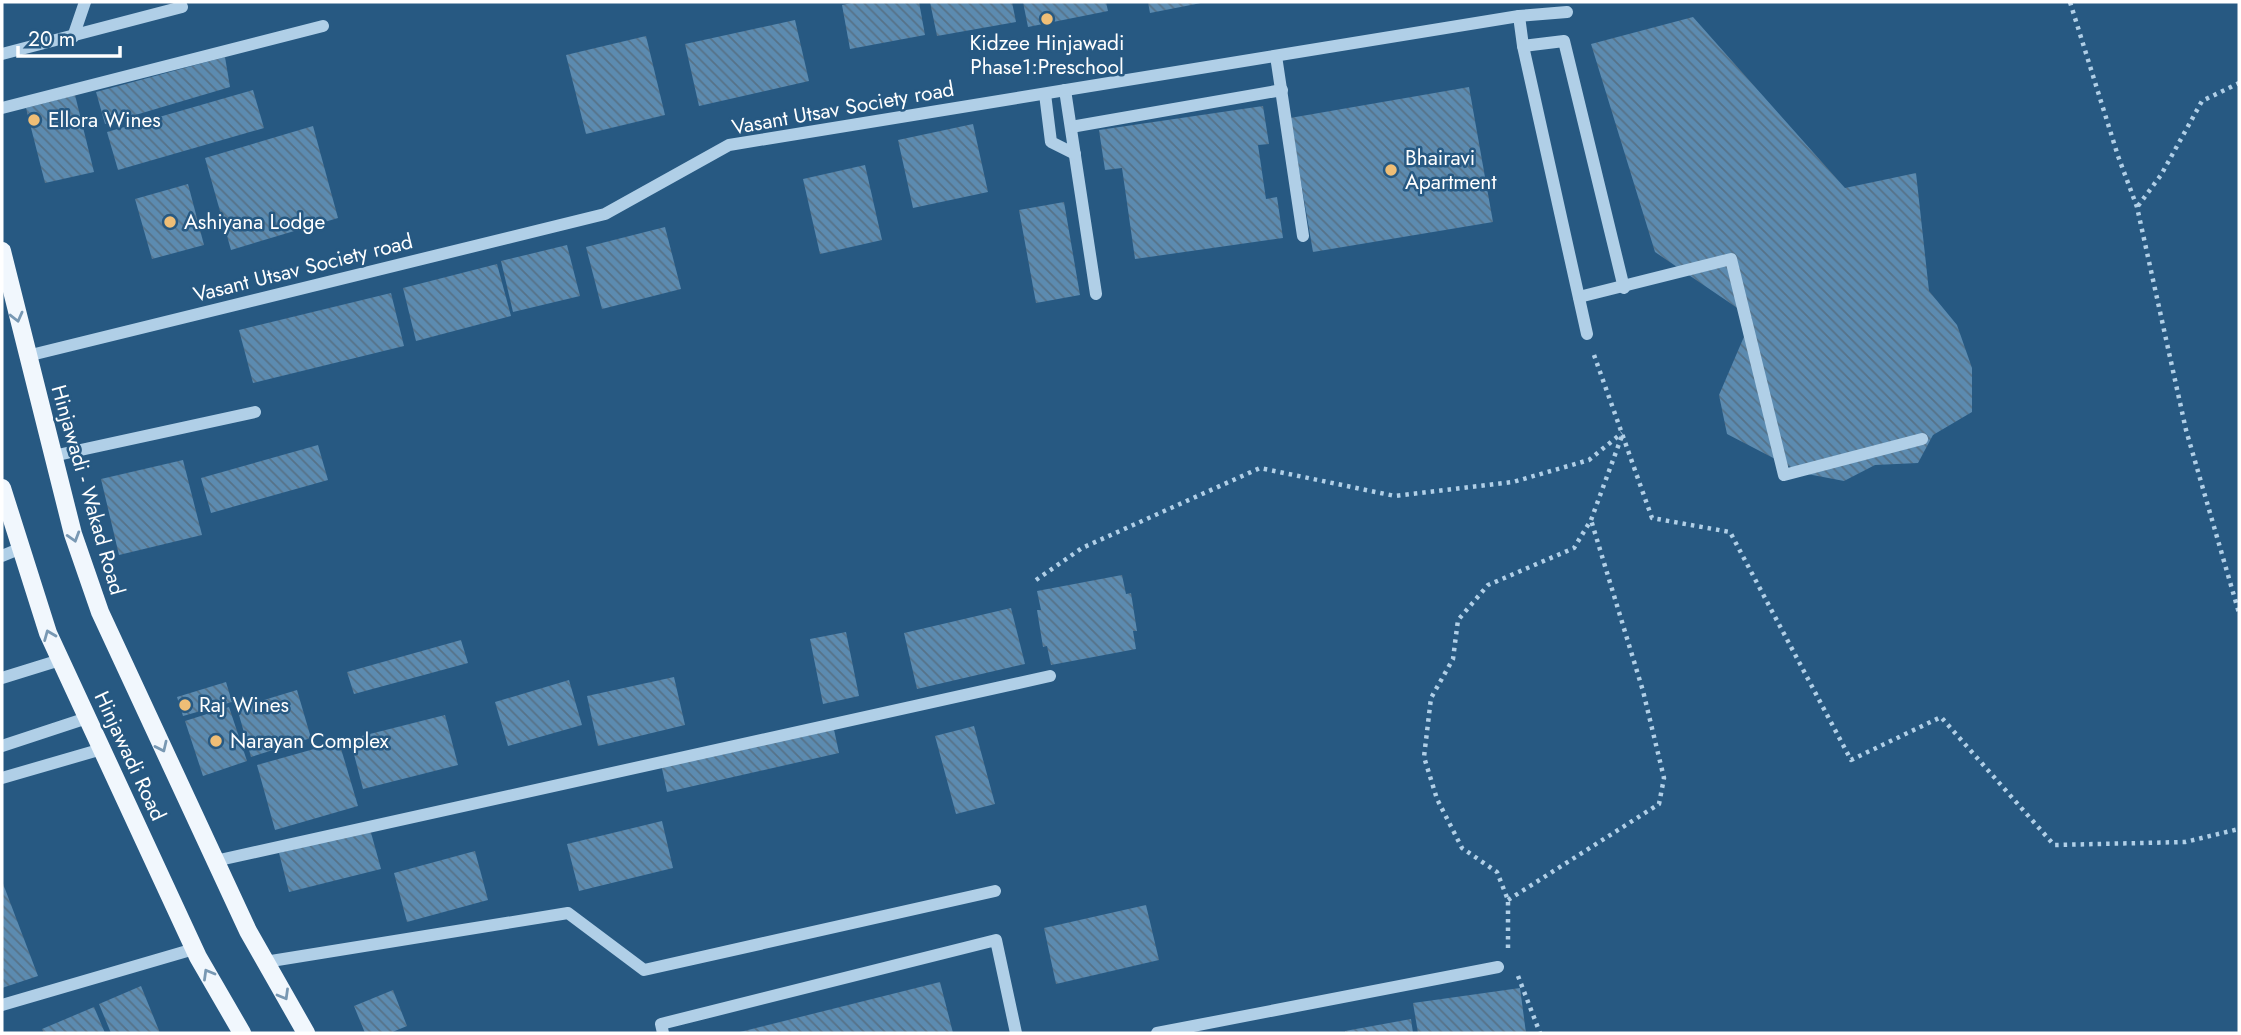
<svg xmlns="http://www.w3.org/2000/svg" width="2241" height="1035" viewBox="0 0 2241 1035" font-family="Jost,sans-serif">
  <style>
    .building { fill: url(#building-back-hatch) }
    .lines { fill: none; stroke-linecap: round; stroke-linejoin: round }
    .path { stroke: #b0cfe7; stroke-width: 4.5; stroke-dasharray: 3.5 5; stroke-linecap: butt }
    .minor { stroke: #b0cfe7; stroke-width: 12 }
    .major { stroke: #f1f7fd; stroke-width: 18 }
    .oneway { stroke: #7898b3 }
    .poi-dot { fill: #efbe76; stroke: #275982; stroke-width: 2.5 }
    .labels { text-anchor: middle; stroke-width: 5; stroke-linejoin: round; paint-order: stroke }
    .poi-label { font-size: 21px; fill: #fff; stroke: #275982; text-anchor: start }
    .street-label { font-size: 21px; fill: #fff; stroke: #275982 }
  </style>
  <defs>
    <pattern id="building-back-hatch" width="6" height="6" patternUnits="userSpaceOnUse" patternTransform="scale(1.75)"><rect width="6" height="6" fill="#5c8bb0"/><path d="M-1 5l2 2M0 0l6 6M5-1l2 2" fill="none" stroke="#567288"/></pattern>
  </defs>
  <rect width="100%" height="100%" fill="#275982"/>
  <!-- building -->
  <g class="building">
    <polygon points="857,2 919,2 925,35 850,49 842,5"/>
    <polygon points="930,2 1012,2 1016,22 937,36"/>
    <polygon points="1023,2 1106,2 1108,11 1028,27"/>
    <polygon points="1148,2 1201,2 1201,3 1150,13"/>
    <polygon points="1693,17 1845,188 1916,173 1929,291 1957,325 1972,368 1972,412 1933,435 1918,463 1875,465 1844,481 1802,473 1727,434 1719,395 1752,318 1655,252 1591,44"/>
    <polygon points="795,20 809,81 699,106 685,44"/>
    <polygon points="646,36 665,115 586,134 566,55"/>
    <polygon points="225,57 230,87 105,124 96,92"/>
    <polygon points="1469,87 1493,222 1313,252 1290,118"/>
    <polygon points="253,90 264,128 118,170 107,132"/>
    <polygon points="75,95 94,172 45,183 26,108"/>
    <polygon points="1263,106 1269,144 1258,145 1266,199 1277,197 1283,238 1135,259 1122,168 1105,170 1099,130"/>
    <polygon points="973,124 988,192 913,208 898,140"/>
    <polygon points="313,126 338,218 231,250 205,158"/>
    <polygon points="865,165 882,240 820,254 803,179"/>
    <polygon points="188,184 204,245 152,259 135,199"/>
    <polygon points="1064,202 1080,295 1036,303 1019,210"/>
    <polygon points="665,227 681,289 602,309 586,247"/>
    <polygon points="567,245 580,296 513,312 501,261"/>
    <polygon points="497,264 511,316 416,341 403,288"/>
    <polygon points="391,293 404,346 253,383 239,330"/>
    <polygon points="318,445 328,480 211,513 201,478"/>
    <polygon points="183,460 202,535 119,555 101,479"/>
    <polygon points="1122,575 1126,594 1131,593 1137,631 1133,631 1136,649 1051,665 1047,646 1043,647 1037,610 1041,610 1037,591"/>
    <polygon points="1011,608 1025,664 917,689 904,633"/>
    <polygon points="846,632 859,696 823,704 810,639"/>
    <polygon points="461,640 468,663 354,694 347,672"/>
    <polygon points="674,677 685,725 598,746 587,696"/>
    <polygon points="569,680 582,725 508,746 495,702"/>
    <polygon points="226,682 232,702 183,716 177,697"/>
    <polygon points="297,690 311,738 251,757 237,708"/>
    <polygon points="229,707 247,761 203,776 185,721"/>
    <polygon points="445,715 458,765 363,789 350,739"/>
    <polygon points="832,720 839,753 667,792 660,759"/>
    <polygon points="974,726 995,804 956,814 935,736"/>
    <polygon points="339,742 358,806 275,830 257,765"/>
    <polygon points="662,821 673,868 579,891 567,844"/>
    <polygon points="370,829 381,869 289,892 279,853"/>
    <polygon points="475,851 488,900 407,922 394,873"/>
    <polygon points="2,881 38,976 2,988"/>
    <polygon points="1146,905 1159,960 1056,984 1044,928"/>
    <polygon points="940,982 953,1033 740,1033 740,1032"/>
    <polygon points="141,986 160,1033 111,1033 99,1004"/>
    <polygon points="1520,988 1526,1033 1418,1033 1413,1003"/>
    <polygon points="393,990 407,1026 390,1033 365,1033 354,1006"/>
    <polygon points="94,1007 105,1033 44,1033 42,1029"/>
    <polygon points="1411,1019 1413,1033 1345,1033 1345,1031"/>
  </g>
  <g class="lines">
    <!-- path -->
    <g class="path">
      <polyline points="2070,2 2118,156 2137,207 2186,430 2239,613"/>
      <polyline points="2138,206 2161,175 2202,101 2239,83"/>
      <polyline points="1594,355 1652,518 1730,532 1851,760 1941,717 2054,845 2185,842 2239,829"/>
      <polyline points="1036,580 1082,548 1260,468 1395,496 1513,482 1589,460 1622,433"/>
      <polyline points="1508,900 1659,804 1664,778 1643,691 1591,520"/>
      <polyline points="1508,948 1508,900 1497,872 1462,848 1437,799 1424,757 1431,698 1453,659 1458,620 1488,585 1574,548 1591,520 1623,433"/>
      <polyline points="1518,976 1540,1033"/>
    </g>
    <!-- minor -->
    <g class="minor">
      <polyline points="1519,16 1523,46 1587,334"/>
      <polyline points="73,37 85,2"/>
      <polyline points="1523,46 1564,41 1624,288"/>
      <polyline points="2,54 182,7"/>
      <polyline points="1276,56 1303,236"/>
      <polyline points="1065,90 1096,294"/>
      <polyline points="1045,94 1051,142 1075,154"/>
      <polyline points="2,108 323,26"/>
      <polyline points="1071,127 1282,90"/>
      <polyline points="1579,297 1731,259 1784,475 1922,439"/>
      <polyline points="27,356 605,214 729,145 1519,16 1567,12"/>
      <polyline points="53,456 255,412"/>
      <polyline points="2,556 19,549"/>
      <polyline points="2,678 60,660"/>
      <polyline points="2,746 87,718"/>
      <polyline points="2,778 102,749"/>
      <polyline points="215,861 1050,676"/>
      <polyline points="265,962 568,913 644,970 995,891"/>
      <polyline points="2,1005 194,949"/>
      <polyline points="663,1033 661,1024 996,940 1016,1033"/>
      <polyline points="1157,1033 1498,967"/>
    </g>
    <!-- major -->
    <g class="major">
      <polyline points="2,251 73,534 100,612 248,931 306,1033"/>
      <polyline points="2,488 48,633 198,957 242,1033"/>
    </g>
  </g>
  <!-- one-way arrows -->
  <defs><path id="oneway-chevron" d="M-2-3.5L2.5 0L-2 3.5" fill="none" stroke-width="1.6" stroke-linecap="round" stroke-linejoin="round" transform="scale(1.75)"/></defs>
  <g class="oneway">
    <use href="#oneway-chevron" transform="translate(17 317) rotate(76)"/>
    <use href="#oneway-chevron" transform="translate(74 537) rotate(73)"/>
    <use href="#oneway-chevron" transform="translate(49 635) rotate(-112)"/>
    <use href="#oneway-chevron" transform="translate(162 747) rotate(65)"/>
    <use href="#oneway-chevron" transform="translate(208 974) rotate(-120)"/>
    <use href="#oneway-chevron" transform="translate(284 995) rotate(60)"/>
  </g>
  <!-- markers -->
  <g class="poi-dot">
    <circle cx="1047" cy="19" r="7"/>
    <circle cx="34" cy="120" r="7"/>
    <circle cx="1391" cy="170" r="7"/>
    <circle cx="170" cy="222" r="7"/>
    <circle cx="185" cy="705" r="7"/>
    <circle cx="216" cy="741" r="7"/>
  </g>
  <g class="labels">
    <!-- poi labels -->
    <g class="poi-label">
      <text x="1047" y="50" text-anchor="middle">Kidzee Hinjawadi<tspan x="1047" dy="24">Phase1:Preschool</tspan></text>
      <text x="48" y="127">Ellora Wines</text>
      <text x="1405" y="165">Bhairavi<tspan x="1405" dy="24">Apartment</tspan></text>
      <text x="184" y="229">Ashiyana Lodge</text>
      <text x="199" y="712">Raj Wines</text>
      <text x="230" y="748">Narayan Complex</text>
    </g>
    <!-- street labels -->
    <g class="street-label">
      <text transform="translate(843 108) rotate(-10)" y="7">Vasant Utsav Society road</text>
      <text transform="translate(303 268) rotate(-14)" y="7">Vasant Utsav Society road</text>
      <text transform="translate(88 490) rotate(74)" y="7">Hinjawadi - Wakad Road</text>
      <text transform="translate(130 756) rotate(65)" y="7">Hinjawadi Road</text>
    </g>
  </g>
  <!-- border -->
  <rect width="2241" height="1035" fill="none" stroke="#ffffff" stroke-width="7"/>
  <!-- scale -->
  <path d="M18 46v10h102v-10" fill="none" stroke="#ffffff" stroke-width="3.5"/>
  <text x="28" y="46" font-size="21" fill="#ffffff" stroke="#275982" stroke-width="5" paint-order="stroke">20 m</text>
</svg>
